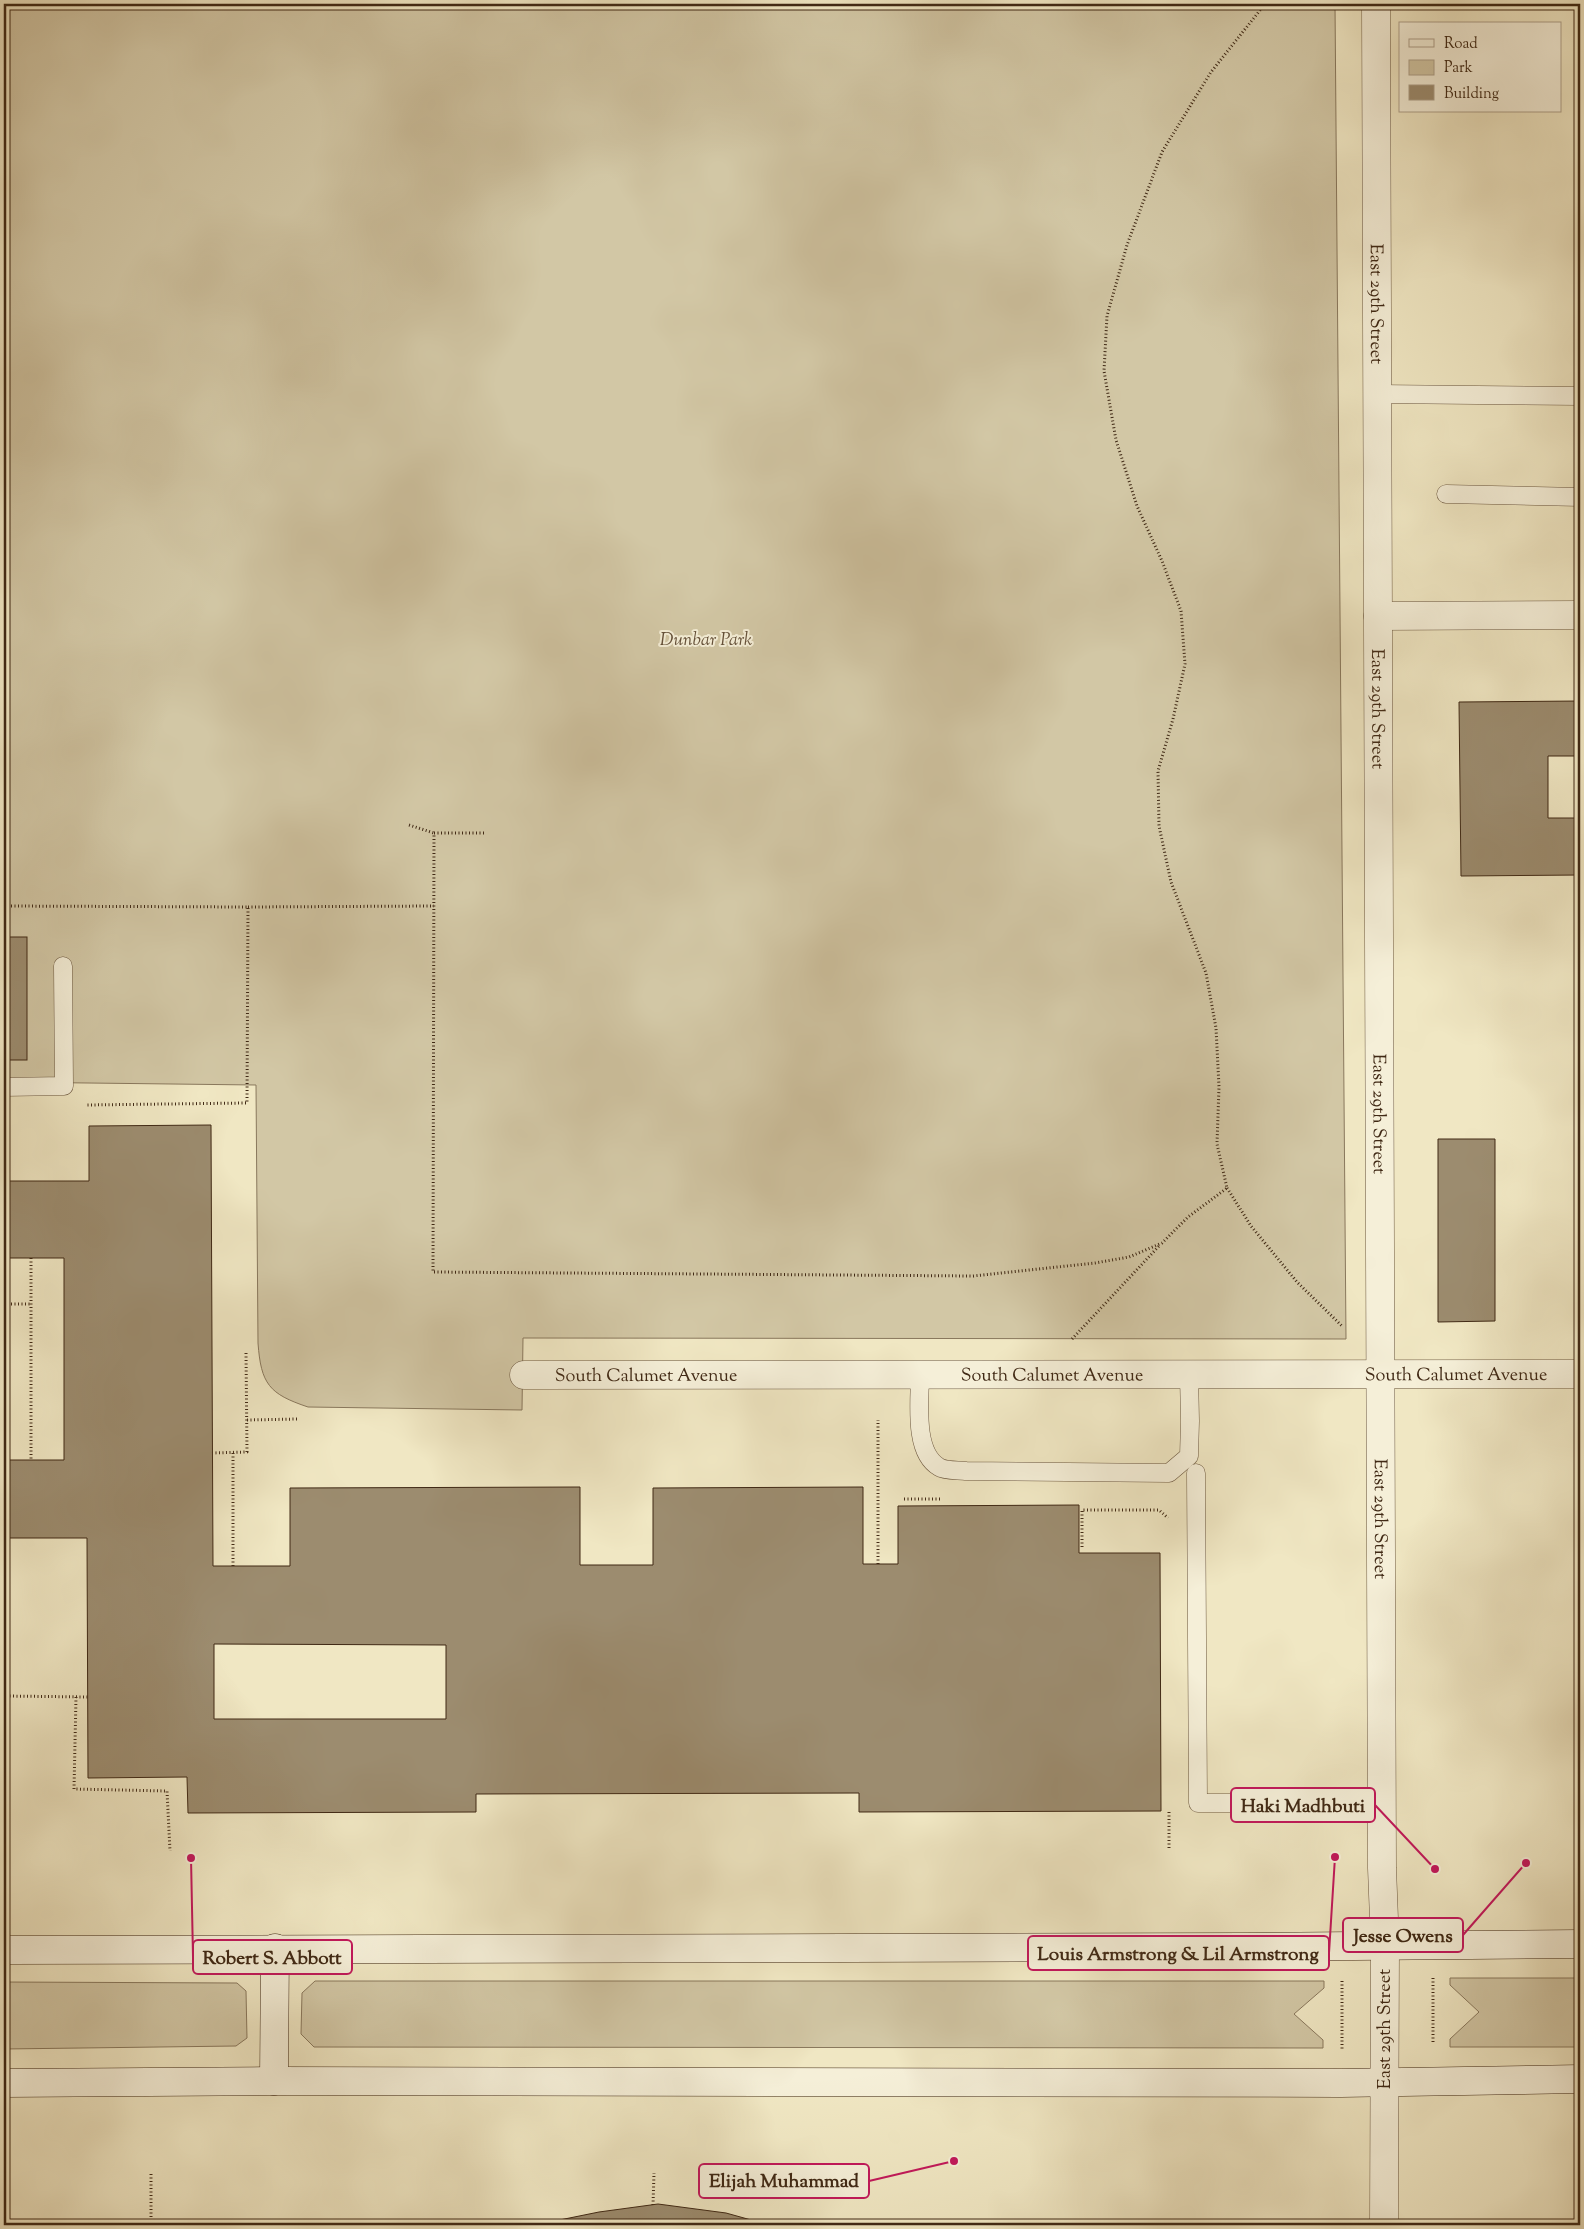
<svg xmlns="http://www.w3.org/2000/svg" width="1584" height="2229" viewBox="0 0 1584 2229" font-family="'Sorts Mill Goudy',serif">
  <style>
    .green { fill: #d2c7a5; stroke: #89785d }
    .building { fill: #9c8c6f; stroke: #402915; fill-rule: evenodd }
    .lines { fill: none; stroke-linecap: round; stroke-linejoin: round }
    .lane-casing { stroke: #6c5840; stroke-width: 19 }
    .street-casing { stroke: #6c5840; stroke-width: 29 }
    .secondary-casing { stroke: #402915; stroke-width: 29 }
    .path { stroke: #402915; stroke-width: 3; stroke-dasharray: 1 2.5; stroke-linecap: butt }
    .lane { stroke: #f5efd8; stroke-width: 18 }
    .street { stroke: #f5efd8; stroke-width: 28 }
    .secondary { stroke: #f5efd8; stroke-width: 28 }
    .labels { text-anchor: middle; stroke-width: 4; stroke-linejoin: round; paint-order: stroke }
    .street-label { font-size: 18px; fill: #402915; stroke: #f5efd8 }
    .park-label { font-size: 18px; font-style: italic; fill: #645039; stroke: #f5efd8 }
    .leader { fill: none; stroke: #c2185b; stroke-width: 2 }
    .callout-dot { fill: #c2185b; stroke: #f5efd8; stroke-width: 2 }
    .callout { fill: #f5efd8; stroke: #c2185b; stroke-width: 2 }
    .callout-label { font-size: 19px; text-anchor: middle; font-weight: bold; fill: #402915 }
  </style>
  <rect width="100%" height="100%" fill="#f0e7c3"/>
  <filter id="stains"><feTurbulence type="fractalNoise" baseFrequency=".004" numOctaves="4"/><feColorMatrix values="0 0 0 0 .2 0 0 0 0 .09 0 0 0 0 .02 0 0 0 .5 -.17"/></filter>
  <radialGradient id="worn" r=".72"><stop offset=".6" stop-color="#630" stop-opacity="0"/><stop offset="1" stop-color="#630" stop-opacity=".3"/></radialGradient>
  <!-- green -->
  <g class="green">
    <path d="M 4,4 L 1335,4 L 1346,1339 L 523,1338 L 522,1410 L 308,1407 C 269,1394 261,1384 258,1343 L 256,1085 L 4,1082 Z"/>
    <polygon points="1450,1978 1580,1978 1580,2047 1450,2047 1450,2039 1479,2012 1450,1985"/>
    <polygon points="315,1981 1324,1981 1324,1988 1294,2014 1323,2040 1323,2048 314,2047 301,2034 302,1993"/>
    <polygon points="4,1982 237,1983 246,1991 247,2038 236,2046 4,2049"/>
  </g>
  <!-- building -->
  <g class="building">
    <polygon points="1580,701 1580,756 1548,756 1548,818 1580,818 1580,875 1461,876 1459,702"/>
    <rect x="4" y="937" width="23" height="123"/>
    <path d="M 211,1125 L 213,1566 L 290,1566 L 290,1488 L 580,1487 L 580,1565 L 653,1565 L 653,1488 L 863,1487 L 863,1564 L 898,1564 L 898,1506 L 1079,1505 L 1079,1553 L 1160,1553 L 1161,1811 L 859,1812 L 859,1793 L 476,1794 L 476,1812 L 188,1813 L 187,1777 L 88,1778 L 87,1538 L 4,1538 L 4,1460 L 64,1460 L 64,1258 L 4,1258 L 4,1181 L 89,1181 L 89,1126 ZM 214,1644 L 446,1645 L 446,1719 L 214,1719 Z"/>
    <polygon points="1438,1139 1495,1139 1495,1321 1438,1322"/>
    <polygon points="658,2204 726,2213 769,2225 535,2225 599,2212"/>
  </g>
  <g class="lines">
    <defs>
      <g id="lane">
        <polyline points="1377,394 1580,396"/>
        <polyline points="1446,494 1580,497"/>
        <polyline points="4,1087 64,1086 63,966"/>
        <path d="M 920,1374 C 920,1400 913,1452 939,1467 C 945,1471 958,1470 966,1471 L 1169,1473 L 1189,1456 L 1190,1421 L 1189,1374"/>
        <polyline points="1196,1473 1198,1803 1275,1803"/>
      </g>
      <g id="street">
        <path id="s1" d="M 1376,4 L 1382,1868 L 1385,1945 L 1384,2225"/>
        <polyline points="1378,616 1580,615"/>
        <path id="s2" d="M 524,1375 L 1580,1374"/>
      </g>
      <g id="secondary">
        <polyline points="4,1950 1248,1947 1580,1944"/>
        <polyline points="274,2081 275,1948"/>
        <polyline points="4,2083 274,2081 1341,2083 1580,2079"/>
      </g>
    </defs>
    <!-- lane casing -->
    <use href="#lane" class="lane-casing"/>
    <!-- street casing -->
    <use href="#street" class="street-casing"/>
    <!-- secondary casing -->
    <use href="#secondary" class="secondary-casing"/>
    <!-- path -->
    <g class="path">
      <polyline points="409,825 434,833"/>
      <polyline points="484,833 434,833 433,1272 973,1276 1095,1263 1129,1257 1162,1243 1188,1217 1227,1188 1217,1144 1219,1087 1216,1028 1206,973 1171,882 1159,826 1158,771 1173,719 1185,664 1181,611 1162,561 1137,506 1116,440 1104,371 1107,316 1127,245 1162,152 1211,72 1265,4"/>
      <polyline points="4,906 248,907 247,1103 86,1105"/>
      <polyline points="248,907 434,906"/>
      <polyline points="1227,1188 1251,1226 1297,1282 1343,1327"/>
      <polyline points="31,1258 31,1460"/>
      <polyline points="4,1304 31,1304"/>
      <polyline points="1072,1339 1160,1245"/>
      <polyline points="247,1420 298,1419"/>
      <polyline points="212,1453 247,1452 246,1352"/>
      <polyline points="904,1499 941,1499"/>
      <polyline points="1082,1547 1082,1510 1159,1510 1168,1518"/>
      <polyline points="878,1564 878,1420"/>
      <polyline points="233,1566 233,1453"/>
      <polyline points="6,1696 88,1697"/>
      <polyline points="76,1697 74,1789 167,1791 170,1851"/>
      <polyline points="1169,1848 1169,1811"/>
      <polyline points="6,1851 7,1538"/>
      <polyline points="1433,1978 1433,2044"/>
      <polyline points="1342,1981 1342,2049"/>
      <polyline points="151,2174 151,2225"/>
      <polyline points="653,2205 654,2173"/>
    </g>
    <!-- lane -->
    <use href="#lane" class="lane"/>
    <!-- street -->
    <use href="#street" class="street"/>
    <!-- secondary -->
    <use href="#secondary" class="secondary"/>
  </g>
  <g class="labels">
    <!-- street labels -->
    <g class="street-label">
      <text dy="6" stroke="none"><textPath href="#s1" startOffset="300">East 29th Street</textPath></text>
      <text dy="6" stroke="none"><textPath href="#s1" startOffset="705">East 29th Street</textPath></text>
      <text dy="6" stroke="none"><textPath href="#s1" startOffset="1110">East 29th Street</textPath></text>
      <text dy="6" stroke="none"><textPath href="#s2" startOffset="528">South Calumet Avenue</textPath></text>
      <text dy="6" stroke="none"><textPath href="#s2" startOffset="932">South Calumet Avenue</textPath></text>
      <text dy="6" stroke="none"><textPath href="#s2" startOffset="122">South Calumet Avenue</textPath></text>
      <text dy="6" stroke="none"><textPath href="#s1" startOffset="1515">East 29th Street</textPath></text>
      <text transform="translate(1384 2029) rotate(-90)" y="6">East 29th Street</text>
    </g>
    <!-- park labels -->
    <g class="park-label">
      <text x="706" y="645">Dunbar Park</text>
    </g>
  </g>
  <!-- callouts -->
  <path class="leader" d="M1435 1869L1375 1805M1526 1863L1463 1935M1335 1857L1329 1953M191 1858L193 1957M954 2161L869 2181"/>
  <g class="callout-dot">
    <circle cx="1435" cy="1869" r="5"/>
    <circle cx="1526" cy="1863" r="5"/>
    <circle cx="1335" cy="1857" r="5"/>
    <circle cx="191" cy="1858" r="5"/>
    <circle cx="954" cy="2161" r="5"/>
  </g>
  <g class="callout">
    <rect x="1231" y="1788" width="144" height="34" rx="5"/>
    <rect x="1343" y="1918" width="120" height="34" rx="5"/>
    <rect x="1028" y="1936" width="301" height="34" rx="5"/>
    <rect x="193" y="1940" width="159" height="34" rx="5"/>
    <rect x="699" y="2164" width="170" height="34" rx="5"/>
  </g>
  <g class="callout-label">
    <text x="1303" y="1812">Haki Madhbuti</text>
    <text x="1403" y="1942">Jesse Owens</text>
    <text x="1178" y="1960">Louis Armstrong &amp; Lil Armstrong</text>
    <text x="272" y="1964">Robert S. Abbott</text>
    <text x="784" y="2187">Elijah Muhammad</text>
  </g>
  <!-- margin -->
  <rect width="1584" height="2229" fill="none" stroke="#f0e7c3" stroke-width="20"/>
  <rect x="5" y="5" width="1574" height="2219" fill="none" stroke="#402915" stroke-width="2.5"/>
  <rect x="10" y="10" width="1564" height="2209" fill="none" stroke="#402915"/>
  <!-- legend -->
  <rect x="1399" y="22" width="162" height="90" fill="#f5efd8" stroke="#ada08a"/>
  <rect x="1409" y="39" width="25" height="8" fill="#f5efd8" stroke="#ada08a"/>
  <text x="1444" y="48" font-size="15" fill="#402915">Road</text>
  <rect x="1409" y="60" width="25" height="15" fill="#d2c7a5" stroke="#ada08a"/>
  <text x="1444" y="72" font-size="15" fill="#402915">Park</text>
  <rect x="1409" y="85" width="25" height="15" fill="#9c8c6f" stroke="#ada08a"/>
  <text x="1444" y="98" font-size="15" fill="#402915">Building</text>
  <rect width="100%" height="100%" filter="url(#stains)"/>
  <rect width="100%" height="100%" fill="url(#worn)"/>
</svg>
